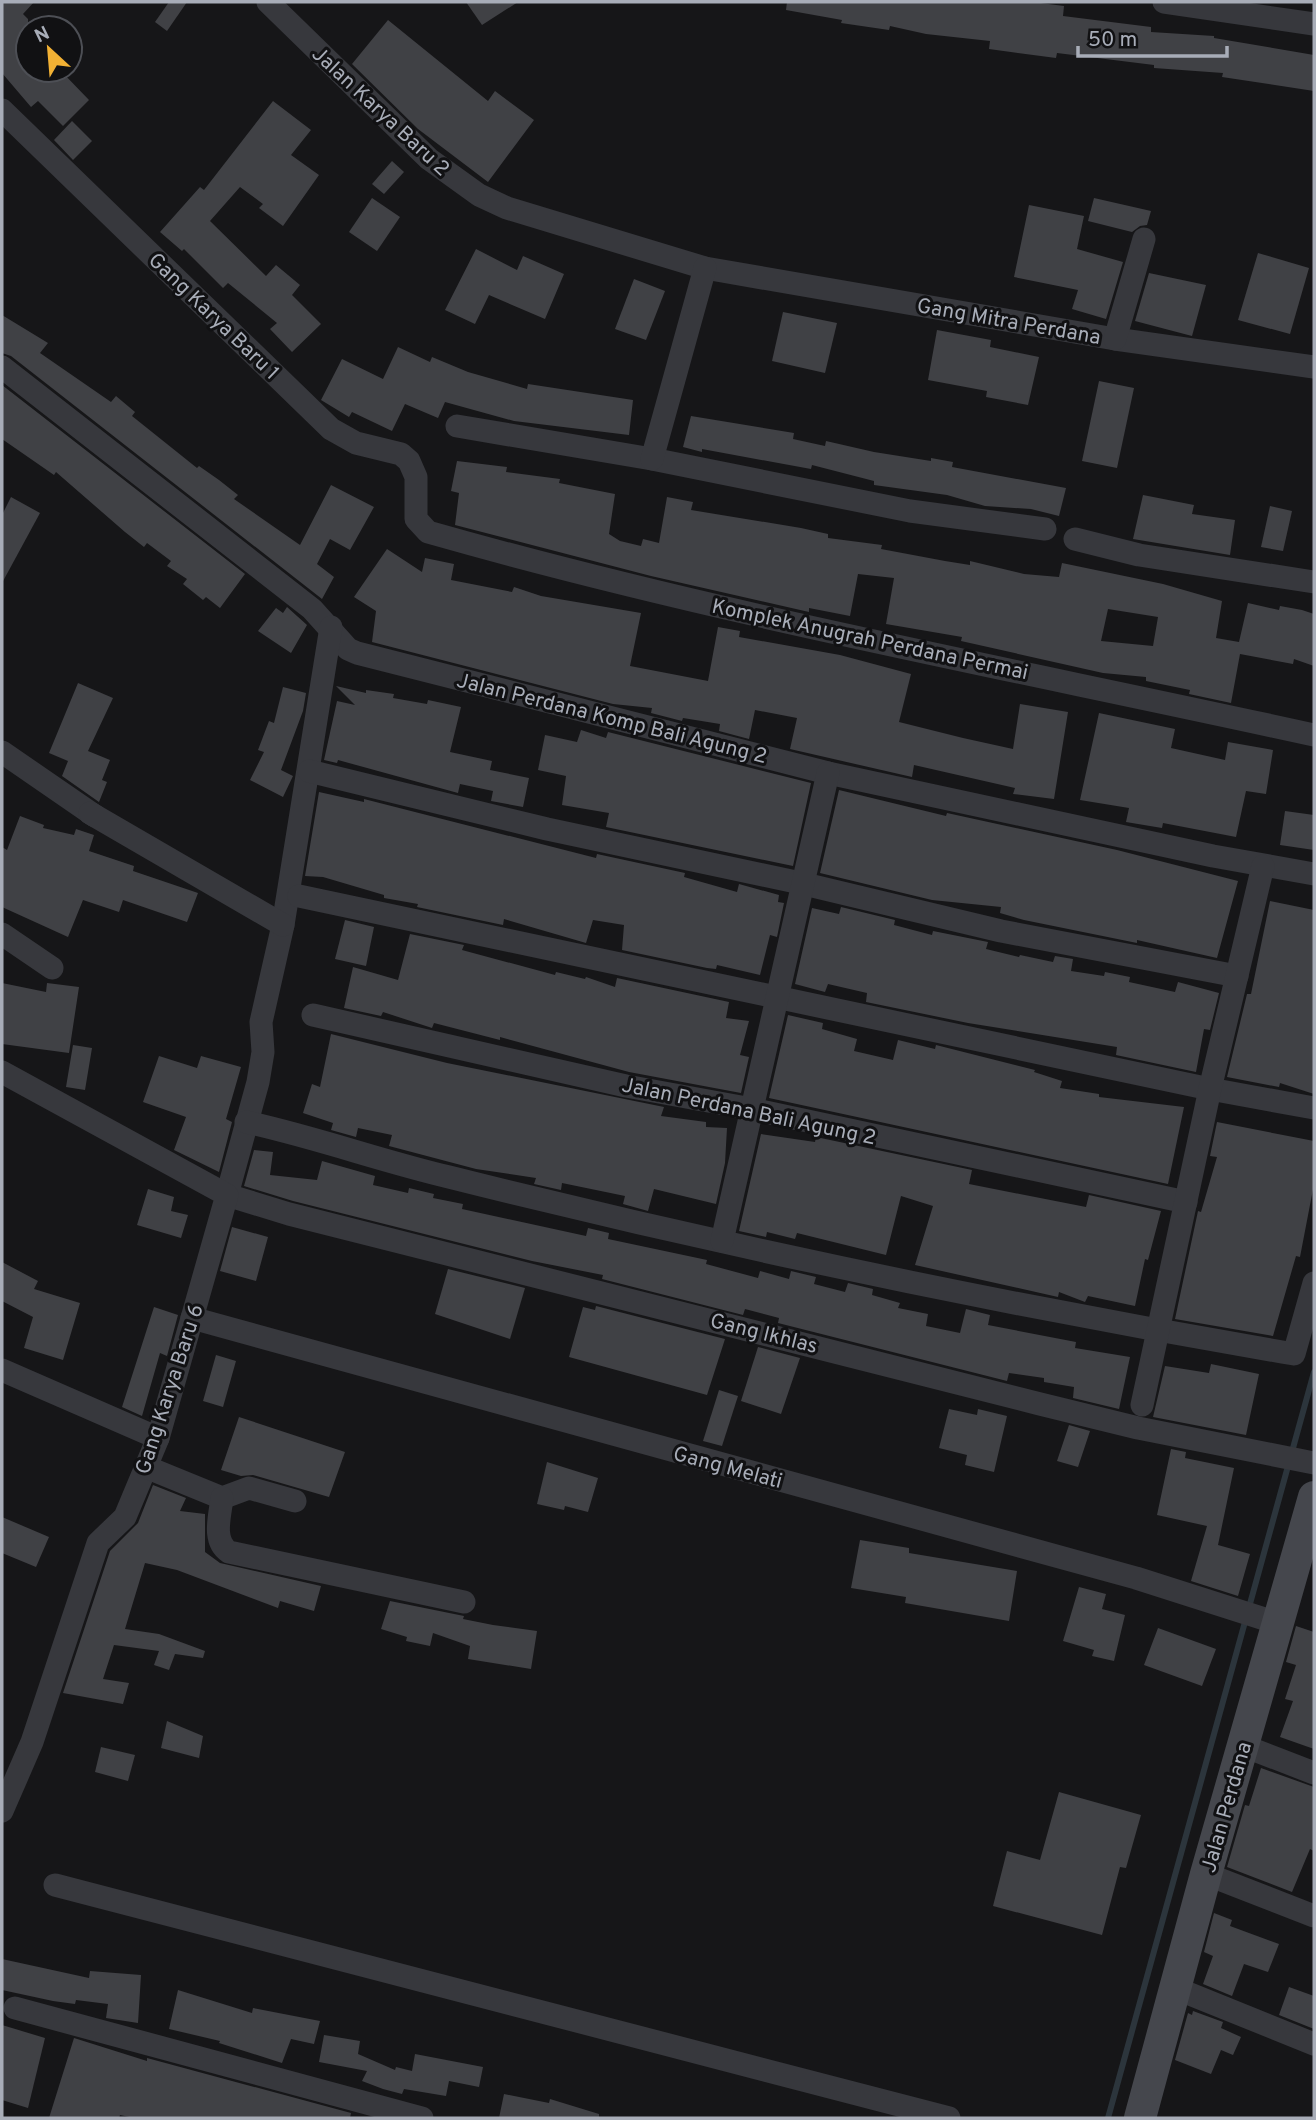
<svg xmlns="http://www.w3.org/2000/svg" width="1316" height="2120" viewBox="0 0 1316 2120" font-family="Overpass,sans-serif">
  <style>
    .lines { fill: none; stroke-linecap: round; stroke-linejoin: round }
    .stream { stroke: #2c353c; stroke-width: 6 }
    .building { fill: #404145; fill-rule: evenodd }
    .street { stroke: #37383d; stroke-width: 23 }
    .secondary { stroke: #45474d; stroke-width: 32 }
    .labels { text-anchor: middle; stroke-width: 6; stroke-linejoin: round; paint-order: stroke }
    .street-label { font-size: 21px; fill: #a8adb8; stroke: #111113 }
  </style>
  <rect width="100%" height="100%" fill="#161618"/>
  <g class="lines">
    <!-- stream -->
    <polyline class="stream" points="1108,2118 1314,1372"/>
  </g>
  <!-- building -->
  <g class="building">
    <polygon points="2,2 34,2 23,14 28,19 28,70 60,70 89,100 63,126 38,101 31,107 2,73"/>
    <polygon points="169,2 187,2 167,31 155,22"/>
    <polygon points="466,2 518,2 482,25"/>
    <polygon points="787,2 1033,2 1064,6 1063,16 1151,27 1151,32 1214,36 1214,38 1314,55 1314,91 1222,77 1223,73 1154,68 1154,65 1057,53 1056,58 989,49 990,41 926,34 890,26 889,30 841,23 842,20 786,10"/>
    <polygon points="388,20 488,101 495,91 534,120 488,182 418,129 352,64"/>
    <polygon points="273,101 311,130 291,155 319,175 283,226 259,208 263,204 240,187 210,221 266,276 276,265 300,285 292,295 321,324 292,352 270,329 277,323 228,283 223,288 184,249 182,251 160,232 200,187 204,190"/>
    <polygon points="72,121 92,141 73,160 54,140"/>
    <polygon points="392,161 404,172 384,194 372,184"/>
    <polygon points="372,198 400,217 377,251 349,232"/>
    <polygon points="1094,198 1151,211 1147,225 1140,226 1132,232 1088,221"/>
    <polygon points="1029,205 1084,216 1077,249 1123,262 1106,319 1072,309 1078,290 1014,277"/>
    <polygon points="476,249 517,270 523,256 564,274 545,319 489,295 475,324 445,310"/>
    <polygon points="1258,253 1309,268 1290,334 1238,320"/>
    <polygon points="1149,273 1206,285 1192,336 1135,321"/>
    <polygon points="634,279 665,291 646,340 615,329"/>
    <polygon points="783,312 837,323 825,373 772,361"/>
    <polygon points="2,315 48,343 40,353 111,402 116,396 135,412 132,416 197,468 199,466 219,480 238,495 234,499 300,545 331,485 374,507 350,550 330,539 317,564 334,577 322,599 11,356 2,353"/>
    <polygon points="937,330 991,340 990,347 1039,357 1028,405 986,397 987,391 928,380"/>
    <polygon points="398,347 430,362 432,357 468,372 527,389 528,384 633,400 629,435 514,421 445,402 438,418 405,404 392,431 352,412 349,417 321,400 342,359 383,379"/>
    <polygon points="1099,381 1134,388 1117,468 1082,461"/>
    <polygon points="2,385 245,574 220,608 206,597 203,600 183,584 187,579 167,566 171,561 147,543 144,547 125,532 56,472 54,475 2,439"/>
    <polygon points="691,416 794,433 793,439 825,446 826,441 874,452 931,461 931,458 953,462 952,467 1066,488 1059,516 1031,509 985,506 947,495 874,485 874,481 812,465 811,469 702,449 702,452 683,447"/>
    <path d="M 457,461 L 507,467 L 506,472 L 560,479 L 559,483 L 615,494 L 609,534 L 620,541 L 641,546 L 643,539 L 659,543 L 667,497 L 693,502 L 691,510 L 801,528 L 828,534 L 828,538 L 882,545 L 881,549 L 945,561 L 970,565 L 970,561 L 1024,574 L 1059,577 L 1062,563 L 1163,584 L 1222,601 L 1216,638 L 1239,642 L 1248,603 L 1279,610 L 1280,606 L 1302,610 L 1314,614 L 1314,666 L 1294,659 L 1293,664 L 1240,654 L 1231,703 L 1189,694 L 1190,690 L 1146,681 L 1146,677 L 1103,673 L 961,641 L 962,637 L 886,624 L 894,578 L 858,574 L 850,616 L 809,608 L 809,612 L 651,576 L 455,525 L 459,493 L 451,491 ZM 1108,609 L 1158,617 L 1153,646 L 1101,641 Z"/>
    <polygon points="1143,495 1194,505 1192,514 1235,520 1230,555 1133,539"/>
    <polygon points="11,497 40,513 2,583 2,515"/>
    <polygon points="1270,506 1292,511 1283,551 1261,547"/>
    <polygon points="387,549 422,572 425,558 454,564 451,580 512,592 514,587 541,596 641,613 630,666 708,681 718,627 740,631 739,637 840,655 911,674 899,722 963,738 1013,749 1020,704 1068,712 1054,799 1013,794 1015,788 914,765 912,777 790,749 797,718 755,710 749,739 719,731 720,724 683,718 682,721 651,713 652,708 613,704 372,642 376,611 354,597"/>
    <polygon points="287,607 307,625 291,653 258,631 276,608 283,613"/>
    <polygon points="78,683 113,698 88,751 110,760 102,780 107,782 99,802 62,776 68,761 49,753"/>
    <polygon points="336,686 366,693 366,690 394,694 393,698 427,704 428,700 461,707 450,752 492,761 490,770 529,778 523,807 491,801 493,791 460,784 458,793 338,760 337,763 324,760 337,701 355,705"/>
    <polygon points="283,687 306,693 303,711 281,770 293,776 283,797 250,780 264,752 258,750 269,721 274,723"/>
    <polygon points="1099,713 1175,729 1171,748 1225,760 1228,742 1273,750 1266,794 1246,791 1236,837 1163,823 1162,828 1126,822 1129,808 1080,800"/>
    <polygon points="581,730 606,738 608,732 811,783 793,866 606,827 609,813 562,805 566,776 538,770 545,735 577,742"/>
    <polygon points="839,790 946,816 947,813 1117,850 1238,881 1217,958 1137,940 1137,943 1024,920 1000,913 1001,907 932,900 820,873"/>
    <polygon points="319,792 364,802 364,799 596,858 597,854 685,873 684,877 737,892 739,884 779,895 778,902 784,903 777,937 770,935 760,975 717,965 716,969 707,968 622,950 624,925 593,920 586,943 504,919 503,925 417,907 418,904 384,898 384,895 323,877 305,876"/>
    <polygon points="1285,811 1314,815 1314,850 1280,845"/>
    <polygon points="20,816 44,825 43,828 74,835 76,829 94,835 89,851 134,866 133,871 198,893 187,922 123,900 119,912 83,900 68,937 2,907 2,847 7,850"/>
    <polygon points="1270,901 1314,910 1314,1094 1280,1083 1279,1087 1227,1077 1247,994 1251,994"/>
    <polygon points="841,907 895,920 894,925 932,935 933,931 988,942 986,949 1019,957 1020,955 1053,962 1055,956 1073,959 1071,971 1104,976 1105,972 1130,977 1129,982 1175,992 1178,982 1219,993 1210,1030 1204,1029 1196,1072 1116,1055 1117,1047 968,1023 866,1002 867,993 828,984 825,992 795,984 812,908 839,914"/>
    <polygon points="345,920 374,927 366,966 335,959"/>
    <polygon points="410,934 464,945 462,950 555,975 556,972 585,979 586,977 615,987 617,978 729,1002 726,1018 749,1021 740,1055 749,1057 741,1093 629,1072 500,1037 500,1040 434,1023 432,1028 429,1027 383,1012 381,1016 344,1008 353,967 398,980"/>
    <polygon points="2,983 46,992 47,983 79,987 69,1053 2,1044"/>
    <polygon points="788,1015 823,1023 822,1029 857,1039 854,1051 893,1060 898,1040 935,1049 936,1045 1035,1070 1034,1072 1062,1081 1060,1088 1099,1094 1099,1097 1184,1107 1168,1184 769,1098"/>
    <polygon points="331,1034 447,1063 664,1107 661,1116 706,1122 706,1127 727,1128 725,1163 716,1204 654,1189 648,1211 623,1204 625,1196 562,1183 561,1190 534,1184 536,1178 476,1169 389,1146 392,1135 358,1128 356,1137 331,1130 333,1123 303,1113 312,1084 320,1087"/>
    <polygon points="73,1045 92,1048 85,1090 66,1087"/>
    <polygon points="159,1056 197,1068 201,1056 241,1067 226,1119 232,1122 219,1172 174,1150 186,1117 143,1102"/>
    <polygon points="1217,1122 1314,1141 1314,1184 1300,1257 1296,1256 1273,1336 1175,1319 1198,1211 1201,1212 1217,1157 1210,1156"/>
    <polygon points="761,1134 815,1142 816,1137 972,1170 969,1184 1086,1207 1089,1195 1161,1211 1148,1260 1145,1259 1135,1306 1088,1296 1085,1302 1059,1292 1058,1297 915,1265 933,1206 901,1196 886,1255 797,1233 795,1239 767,1232 766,1237 739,1231"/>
    <polygon points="254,1150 273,1152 270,1175 317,1180 322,1161 375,1176 373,1185 408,1193 409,1188 434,1194 433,1198 463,1204 462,1209 586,1236 588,1228 609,1233 608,1239 707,1260 706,1264 758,1278 760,1271 789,1279 791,1271 816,1277 814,1284 845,1292 848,1283 873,1289 872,1295 900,1303 898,1308 928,1314 926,1326 960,1333 966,1309 990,1315 988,1325 1076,1342 1075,1348 1130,1357 1119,1409 1073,1398 1074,1387 1044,1382 1044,1378 1009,1373 1007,1381 778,1323 779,1318 745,1309 743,1315 602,1279 603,1275 532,1261 293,1201 244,1186"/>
    <polygon points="148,1189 174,1197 171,1211 188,1215 181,1238 137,1225"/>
    <polygon points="232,1227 268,1237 256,1281 220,1271"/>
    <polygon points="2,1262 38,1281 34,1289 80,1303 63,1360 24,1348 33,1317 2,1301"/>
    <polygon points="448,1269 525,1288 510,1339 435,1314"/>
    <polygon points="596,1306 725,1339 707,1395 569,1357 583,1307 595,1310"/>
    <polygon points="154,1307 178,1315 167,1356 160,1353 142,1416 122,1407"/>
    <polygon points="758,1347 800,1358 781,1414 741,1401"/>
    <polygon points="216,1355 236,1361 223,1407 203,1401"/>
    <polygon points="1211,1364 1259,1374 1246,1435 1153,1417 1165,1366 1209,1373"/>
    <polygon points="719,1390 738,1396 722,1446 703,1441"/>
    <polygon points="949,1409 977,1415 978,1409 1007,1416 994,1472 965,1465 967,1455 939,1448"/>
    <polygon points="239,1417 345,1452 329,1497 253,1475 241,1476 221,1470"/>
    <polygon points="1069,1425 1090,1431 1078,1467 1057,1461"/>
    <polygon points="1171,1449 1186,1452 1185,1458 1234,1468 1218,1545 1250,1554 1238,1596 1191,1581 1207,1526 1157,1515"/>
    <polygon points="547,1462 598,1478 588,1512 565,1506 564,1510 537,1504"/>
    <polygon points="153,1485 186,1498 180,1511 205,1514 205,1552 220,1563 321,1586 314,1611 280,1601 278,1608 177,1570 145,1563 125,1629 159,1634 205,1651 203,1658 175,1654 169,1670 154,1665 159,1651 114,1645 103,1679 129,1683 123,1704 63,1693 110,1551 138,1523"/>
    <polygon points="2,1517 49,1537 36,1567 2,1553"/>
    <polygon points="860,1540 909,1548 909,1553 1017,1571 1009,1621 905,1603 906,1597 851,1588"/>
    <polygon points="1079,1587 1106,1594 1102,1609 1125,1615 1114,1661 1092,1656 1094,1650 1063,1641"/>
    <polygon points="390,1601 464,1616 463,1619 493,1625 537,1631 531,1669 468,1659 470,1646 433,1633 430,1646 406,1641 407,1637 381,1629"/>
    <polygon points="1296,1626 1314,1632 1314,1749 1280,1737 1293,1701 1285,1699 1296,1665 1286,1662"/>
    <polygon points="1158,1628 1216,1649 1202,1686 1144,1665"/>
    <polygon points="167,1721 203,1736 199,1758 161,1748"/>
    <polygon points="101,1747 135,1755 128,1781 95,1772"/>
    <polygon points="1261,1768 1314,1787 1314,1851 1310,1849 1292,1892 1227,1867 1245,1805 1249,1806"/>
    <polygon points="1059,1792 1141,1815 1126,1868 1120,1867 1102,1935 993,1906 1007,1851 1040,1860"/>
    <polygon points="1214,1913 1232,1920 1230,1926 1279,1944 1268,1972 1244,1964 1232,1996 1203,1984 1213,1956 1204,1952"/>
    <polygon points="2,1959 89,1978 90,1971 141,1975 138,2023 106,2018 108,2004 76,2000 75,2004 53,2001 2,1990"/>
    <polygon points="1289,1987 1314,1996 1314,2029 1279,2015"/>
    <polygon points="178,1990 252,2013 253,2008 320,2021 314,2044 291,2039 282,2063 219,2043 220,2041 169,2029"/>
    <polygon points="1193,2011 1223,2022 1221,2028 1241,2037 1233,2055 1221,2050 1211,2074 1175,2060 1188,2013 1192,2015"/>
    <polygon points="2,2025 45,2038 28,2108 2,2100"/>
    <polygon points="324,2035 360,2041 358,2054 395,2070 396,2067 412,2071 415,2054 483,2067 479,2087 449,2081 446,2096 404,2089 402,2094 383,2089 362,2081 367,2071 319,2062"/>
    <polygon points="74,2038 147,2061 147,2058 351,2113 350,2118 134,2118 120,2115 119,2118 49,2118"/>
    <polygon points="504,2094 549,2103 550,2099 599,2114 599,2118 499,2118"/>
  </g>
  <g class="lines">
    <!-- street -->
    <g class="street">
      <polyline points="268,2 429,159 479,195 507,208 705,268 1115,339 1314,367"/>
      <polyline points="1164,2 1314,24"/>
      <path d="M 2,110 L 331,429 L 356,443 L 401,454 L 409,461 L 416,477 L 416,519 L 428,532 C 720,615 1018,670 1314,735"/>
      <polyline points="1115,339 1144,239"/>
      <polyline points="2,367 312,609 348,649 357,653 828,773 1213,856 1314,874"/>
      <polyline points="457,426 652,459 910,511 1045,529"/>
      <polyline points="652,459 705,268"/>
      <polyline points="1075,539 1139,555 1314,582"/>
      <polyline points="331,627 283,925 261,1022 263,1052 258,1082 227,1195 289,1214 1040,1404 1138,1428 1314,1463"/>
      <polyline points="2,752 95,816"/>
      <polyline points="309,771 547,829 796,882 1001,931 1237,976"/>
      <polyline points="90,813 283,925"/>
      <polyline points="299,896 1210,1089 1314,1108"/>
      <polyline points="2,934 52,968"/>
      <polyline points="313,1015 626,1086 752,1109 1186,1202"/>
      <polyline points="2,1072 227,1195 158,1438 125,1517 98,1543 32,1742 2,1811"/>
      <path d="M 246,1122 C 315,1137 381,1161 449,1177 C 728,1247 1011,1306 1294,1354 L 1314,1283"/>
      <polyline points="722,1241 828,773"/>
      <polyline points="192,1318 1136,1578 1280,1624"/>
      <polyline points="2,1370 158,1438"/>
      <polyline points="1142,1405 1210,1089 1263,866"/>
      <polyline points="146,1467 222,1498 249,1488 295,1501"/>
      <path d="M 222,1498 C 220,1516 212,1541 229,1552 L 464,1602"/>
      <polyline points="1244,1746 1314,1773"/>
      <polyline points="1206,1874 1314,1916"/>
      <polyline points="55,1885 949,2118"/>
      <polyline points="1175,1988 1314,2044"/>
      <polyline points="15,2008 422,2118"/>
    </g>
    <!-- secondary -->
    <polyline class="secondary" points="1140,2118 1206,1874 1314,1497"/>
  </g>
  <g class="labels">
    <!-- street labels -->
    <g class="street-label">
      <text transform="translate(381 111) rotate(43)" y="7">Jalan Karya Baru 2</text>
      <text transform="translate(214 316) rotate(44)" y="7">Gang Karya Baru 1</text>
      <text transform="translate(1009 321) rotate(10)" y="7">Gang Mitra Perdana</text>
      <text transform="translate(870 639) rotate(12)" y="7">Komplek Anugrah Perdana Permai</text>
      <text transform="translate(612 718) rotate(14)" y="7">Jalan Perdana Komp Bali Agung 2</text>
      <text transform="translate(749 1111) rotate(12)" y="7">Jalan Perdana Bali Agung 2</text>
      <text transform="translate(764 1333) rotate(14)" y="7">Gang Ikhlas</text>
      <text transform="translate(169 1389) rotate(-72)" y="7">Gang Karya Baru 6</text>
      <text transform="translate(728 1467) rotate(15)" y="7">Gang Melati</text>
      <text transform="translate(1226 1807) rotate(-74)" y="7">Jalan Perdana</text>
    </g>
  </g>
  <!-- border -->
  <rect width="1316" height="2120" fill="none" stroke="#a8adb8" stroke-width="7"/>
  <!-- north arrow -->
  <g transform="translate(49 49) rotate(334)"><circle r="33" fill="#111113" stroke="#4d4f55" stroke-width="2"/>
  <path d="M0-5L12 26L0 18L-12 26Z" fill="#f2b134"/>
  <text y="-10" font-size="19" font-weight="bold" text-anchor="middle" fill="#a8adb8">N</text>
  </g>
  <!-- scale -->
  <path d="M1078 46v10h149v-10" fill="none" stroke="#a8adb8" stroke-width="3.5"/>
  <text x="1088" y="46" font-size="21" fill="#a8adb8" stroke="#111113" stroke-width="5" paint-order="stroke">50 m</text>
</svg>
